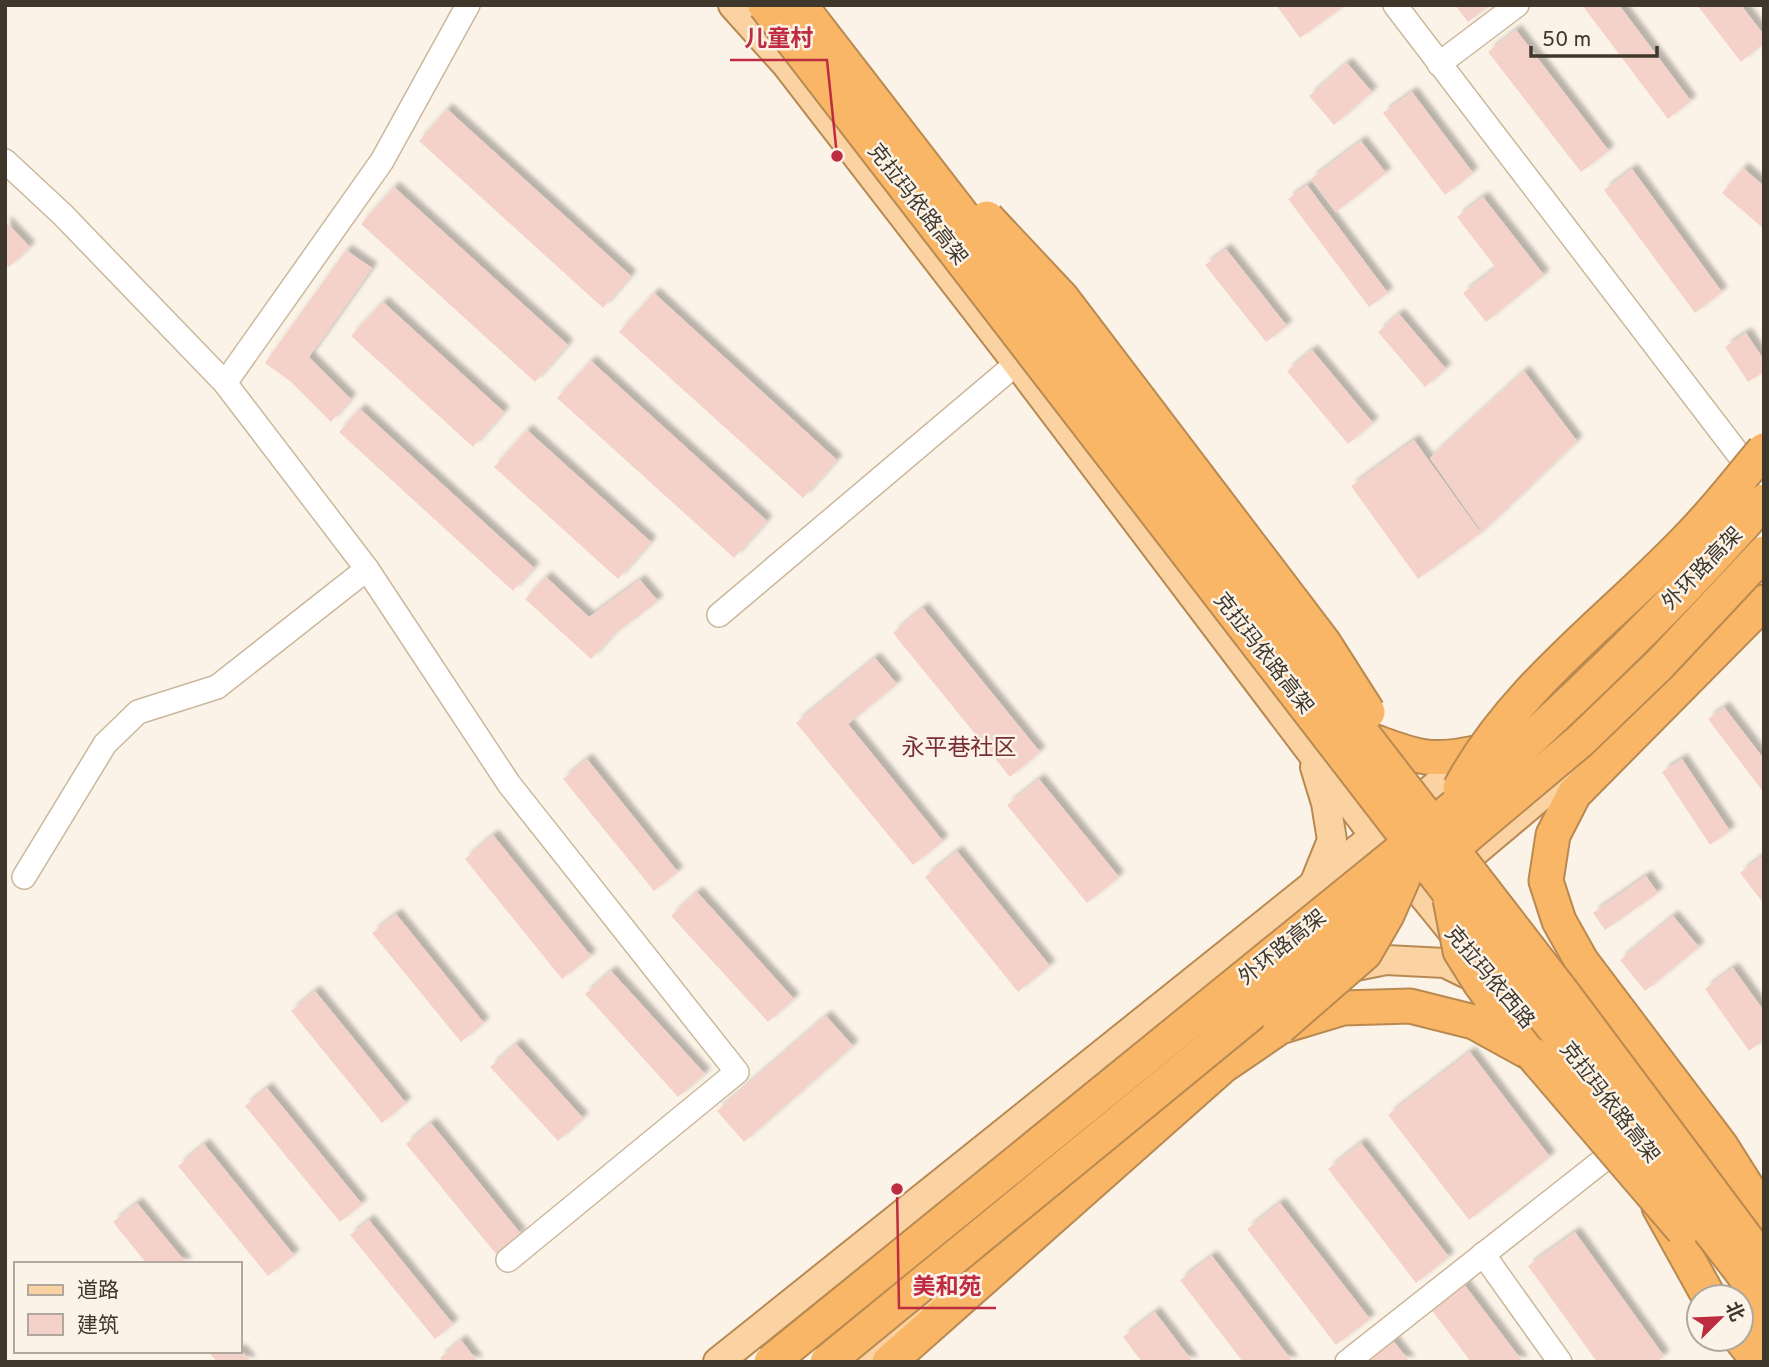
<svg xmlns="http://www.w3.org/2000/svg" width="1769" height="1367" viewBox="0 0 1769 1367" font-family="Overpass,'Noto Sans SC',sans-serif">
  <style>
    .building { fill: #f5d2c9; filter: url(#shadow) }
    .lines { fill: none; stroke-linecap: round; stroke-linejoin: round }
    .minor-casing { stroke: #cbb79c; stroke-width: 26 }
    .major-casing { stroke: #b88a52; stroke-width: 32 }
    .highway-casing { stroke: #b88a52; stroke-width: 37 }
    .minor { stroke: #fff; stroke-width: 23 }
    .major { stroke: #fbd3a3; stroke-width: 28 }
    .highway { stroke: #f9b666; stroke-width: 33 }
    .highway-bridge-casing { stroke: #b88a52; stroke-width: 37; stroke-linecap: butt }
    .highway-bridge { stroke: #f9b666; stroke-width: 33 }
    .labels { text-anchor: middle; stroke-width: 5; stroke-linejoin: round; paint-order: stroke }
    .street-label { font-size: 21px; fill: #3f372c; stroke: #fcf3e8 }
    .neighbourhood-label { font-size: 23px; fill: #762f34; stroke: #fcf3e8 }
    .leader { fill: none; stroke: #bd2c41; stroke-width: 2.5 }
    .callout-dot { fill: #bd2c41; stroke: #fcf3e8; stroke-width: 2.5 }
    .callout-label { font-size: 23px; text-anchor: middle; font-weight: bold; fill: #bd2c41; stroke: #fcf3e8; stroke-width: 5; stroke-linejoin: round; paint-order: stroke }
  </style>
  <defs>
    <filter id="shadow"><feDropShadow dx="5.5" dy="-5.5" stdDeviation="2" flood-color="#0004"/></filter>
  </defs>
  <rect width="100%" height="100%" fill="#fcf3e8"/>
  <!-- building -->
  <g class="building">
    <polygon points="1276,5 1346,5 1300,38"/>
    <polygon points="1455,5 1490,5 1468,22"/>
    <polygon points="1582,5 1619,5 1691,101 1668,119"/>
    <polygon points="1697,5 1741,5 1764,35 1764,43 1741,62"/>
    <polygon points="1516,30 1609,151 1581,172 1488,52"/>
    <polygon points="1347,63 1372,92 1334,125 1309,96"/>
    <polygon points="1412,92 1473,173 1445,195 1383,113"/>
    <polygon points="447,109 631,276 603,308 419,141"/>
    <polygon points="1361,141 1386,173 1336,212 1311,179"/>
    <polygon points="1743,168 1764,186 1764,229 1722,193"/>
    <polygon points="1632,169 1722,292 1695,313 1604,190"/>
    <polygon points="1307,185 1388,293 1369,307 1288,199"/>
    <polygon points="394,187 568,345 535,382 361,224"/>
    <polygon points="1483,197 1544,275 1486,322 1463,293 1496,268 1457,217"/>
    <polygon points="5,221 30,247 9,267 5,263"/>
    <polygon points="1226,249 1287,326 1266,342 1205,265"/>
    <polygon points="346,250 372,268 309,357 351,399 331,422 291,382 265,363"/>
    <polygon points="654,293 837,460 803,498 619,332"/>
    <polygon points="383,302 504,412 473,447 351,336"/>
    <polygon points="1399,314 1446,369 1425,387 1378,332"/>
    <polygon points="1746,333 1764,360 1764,372 1748,382 1725,347"/>
    <polygon points="1312,350 1373,423 1348,444 1287,371"/>
    <polygon points="591,361 767,521 734,558 557,398"/>
    <polygon points="1524,371 1577,441 1482,532 1430,458"/>
    <polygon points="360,409 534,568 513,591 339,432"/>
    <polygon points="527,430 651,542 618,579 494,467"/>
    <polygon points="1414,440 1481,533 1418,579 1351,486"/>
    <polygon points="546,577 589,617 640,580 658,601 611,637 591,659 525,599"/>
    <polygon points="923,608 1040,752 1010,777 893,633"/>
    <polygon points="875,658 897,684 848,724 943,841 913,865 796,723"/>
    <polygon points="1724,707 1764,759 1764,793 1708,719"/>
    <polygon points="587,759 678,872 654,891 563,779"/>
    <polygon points="1682,759 1730,831 1710,845 1662,772"/>
    <polygon points="1039,779 1119,877 1087,903 1007,805"/>
    <polygon points="493,835 591,956 562,979 465,859"/>
    <polygon points="957,851 1050,966 1018,992 925,877"/>
    <polygon points="1761,857 1764,861 1764,904 1740,873"/>
    <polygon points="1646,876 1658,893 1605,930 1593,913"/>
    <polygon points="697,892 794,999 768,1022 671,916"/>
    <polygon points="396,914 484,1023 461,1042 372,933"/>
    <polygon points="1673,916 1699,947 1645,991 1620,960"/>
    <polygon points="1733,968 1764,1011 1764,1040 1749,1051 1705,989"/>
    <polygon points="611,971 705,1074 678,1097 585,994"/>
    <polygon points="315,991 406,1103 382,1123 291,1011"/>
    <polygon points="826,1016 853,1046 744,1142 717,1111"/>
    <polygon points="516,1044 583,1118 558,1141 490,1067"/>
    <polygon points="1470,1052 1550,1157 1469,1220 1388,1115"/>
    <polygon points="267,1088 362,1204 340,1222 245,1106"/>
    <polygon points="431,1123 521,1234 496,1254 406,1144"/>
    <polygon points="1361,1143 1449,1257 1416,1283 1328,1169"/>
    <polygon points="204,1144 294,1255 268,1276 178,1166"/>
    <polygon points="137,1203 187,1264 147,1264 113,1222"/>
    <polygon points="1280,1203 1370,1319 1336,1345 1247,1229"/>
    <polygon points="369,1220 453,1324 435,1339 350,1235"/>
    <polygon points="1575,1232 1664,1356 1656,1362 1597,1362 1528,1266"/>
    <polygon points="1212,1256 1293,1362 1243,1362 1180,1280"/>
    <polygon points="1463,1283 1523,1362 1471,1362 1430,1308"/>
    <polygon points="1155,1312 1193,1362 1142,1362 1123,1337"/>
    <polygon points="1391,1338 1410,1362 1361,1362"/>
    <polygon points="461,1340 478,1362 443,1362 440,1358"/>
    <polygon points="240,1349 251,1362 217,1362 208,1351 240,1351"/>
  </g>
  <g class="lines">
    <defs>
      <g id="minor">
        <polyline points="1395,5 1762,485"/>
        <polyline points="1439,64 1517,5"/>
        <polyline points="5,161 63,215 225,383 367,569 509,784 737,1072 508,1260"/>
        <polyline points="225,383 382,161 468,5"/>
        <polyline points="719,615 1017,363"/>
        <polyline points="24,877 105,744 138,712 217,687 367,569"/>
        <polyline points="1483,1254 1560,1362"/>
        <polyline points="1347,1362 1602,1161"/>
      </g>
      <g id="major">
        <polyline points="733,5 786,64 1017,363 1374,835 1460,941"/>
        <polyline points="1447,875 1617,732"/>
        <polyline points="1315,882 1332,840 1326,803 1315,767"/>
        <polyline points="1341,969 1386,960 1445,963 1484,982"/>
        <polyline points="718,1362 1417,802 1479,749"/>
        <polyline points="861,1362 947,1290"/>
      </g>
      <g id="highway">
        <polyline points="1764,602 1574,794 1553,835 1546,881 1559,921 1582,962 1721,1146 1764,1214"/>
        <path d="M 1370,740 C 1415,756 1427,763 1475,753"/>
        <polyline points="1480,983 1526,1046"/>
        <polyline points="1659,1207 1709,1297"/>
        <polyline points="1741,1298 1764,1324"/>
        <polyline points="1741,1339 1759,1362"/>
        <polyline points="889,1362 1223,1066 1280,1027 1343,1008 1410,1006 1474,1022 1532,1054"/>
      </g>
    </defs>
    <!-- minor casing -->
    <use href="#minor" class="minor-casing"/>
    <!-- major casing -->
    <use href="#major" class="major-casing"/>
    <!-- highway casing -->
    <use href="#highway" class="highway-casing"/>
    <!-- minor -->
    <use href="#minor" class="minor"/>
    <!-- major -->
    <use href="#major" class="major"/>
    <!-- highway -->
    <use href="#highway" class="highway"/>
    <defs>
      <g id="highway-bridge">
        <polyline points="765,5 1764,1301"/>
        <polyline points="800,5 1563,993 1764,1262"/>
        <polyline points="987,218 1062,298 1324,643 1368,712"/>
        <path d="M 1460,788 C 1515,685 1616,616 1694,532 C 1719,506 1741,477 1764,450"/>
        <polyline points="1435,863 1580,741 1659,665 1764,553"/>
        <polyline points="1450,899 1460,951 1480,983"/>
        <polyline points="1280,1027 1365,953 1387,915 1409,865 1411,836"/>
        <polyline points="1532,1054 1683,1230"/>
        <path d="M 771,1362 L 1481,785 C 1579,695 1677,602 1764,501"/>
        <polyline points="827,1362 1385,904"/>
      </g>
    </defs>
    <!-- highway-bridge casing -->
    <use href="#highway-bridge" class="highway-bridge-casing"/>
    <!-- highway-bridge -->
    <use href="#highway-bridge" class="highway-bridge"/>
  </g>
  <g class="labels">
    <!-- street labels -->
    <g class="street-label">
      <text transform="translate(918 204) rotate(52)" y="7">克拉玛依路高架</text>
      <text transform="translate(1702 568) rotate(-46)" y="7">外环路高架</text>
      <text transform="translate(1264 653) rotate(52)" y="7">克拉玛依路高架</text>
      <text transform="translate(1282 947) rotate(-39)" y="7">外环路高架</text>
      <text transform="translate(1490 977) rotate(50)" y="7">克拉玛依西路</text>
      <text transform="translate(1610 1102) rotate(52)" y="7">克拉玛依路高架</text>
    </g>
    <!-- neighbourhood labels -->
    <g class="neighbourhood-label">
      <text x="959" y="755">永平巷社区</text>
    </g>
  </g>
  <!-- callouts -->
  <path class="leader" d="M837 156L827 60H730M897 1189L899 1308H996"/>
  <g class="callout-dot">
    <circle cx="837" cy="156" r="7"/>
    <circle cx="897" cy="1189" r="7"/>
  </g>
  <g class="callout-label">
    <text x="779" y="46">儿童村</text>
    <text x="947" y="1294">美和苑</text>
  </g>
  <!-- border -->
  <rect width="1769" height="1367" fill="none" stroke="#3f372c" stroke-width="14"/>
  <!-- legend -->
  <rect x="14" y="1262" width="228" height="91" fill="#fcf3e8" stroke="#b0a89d" stroke-width="2"/>
  <rect x="28" y="1285" width="35" height="10" fill="#fbd3a3" stroke="#b0a89d" stroke-width="2"/>
  <text x="77" y="1297" font-size="21" fill="#3f372c">道路</text>
  <rect x="28" y="1314" width="35" height="21" fill="#f5d2c9" stroke="#b0a89d" stroke-width="2"/>
  <text x="77" y="1332" font-size="21" fill="#3f372c">建筑</text>
  <!-- north arrow -->
  <g transform="translate(1720 1318) rotate(66)"><circle r="33" fill="#fcf3e8" stroke="#b0a89d" stroke-width="2"/>
  <path d="M0-5L12 26L0 18L-12 26Z" fill="#bd2c41"/>
  <text y="-10" font-size="19" font-weight="bold" text-anchor="middle" fill="#3f372c">北</text>
  </g>
  <!-- scale -->
  <path d="M1531 46v10h126v-10" fill="none" stroke="#3f372c" stroke-width="3.5"/>
  <text x="1542" y="46" font-size="21" fill="#3f372c" stroke="#fcf3e8" stroke-width="5" paint-order="stroke">50 m</text>
</svg>
